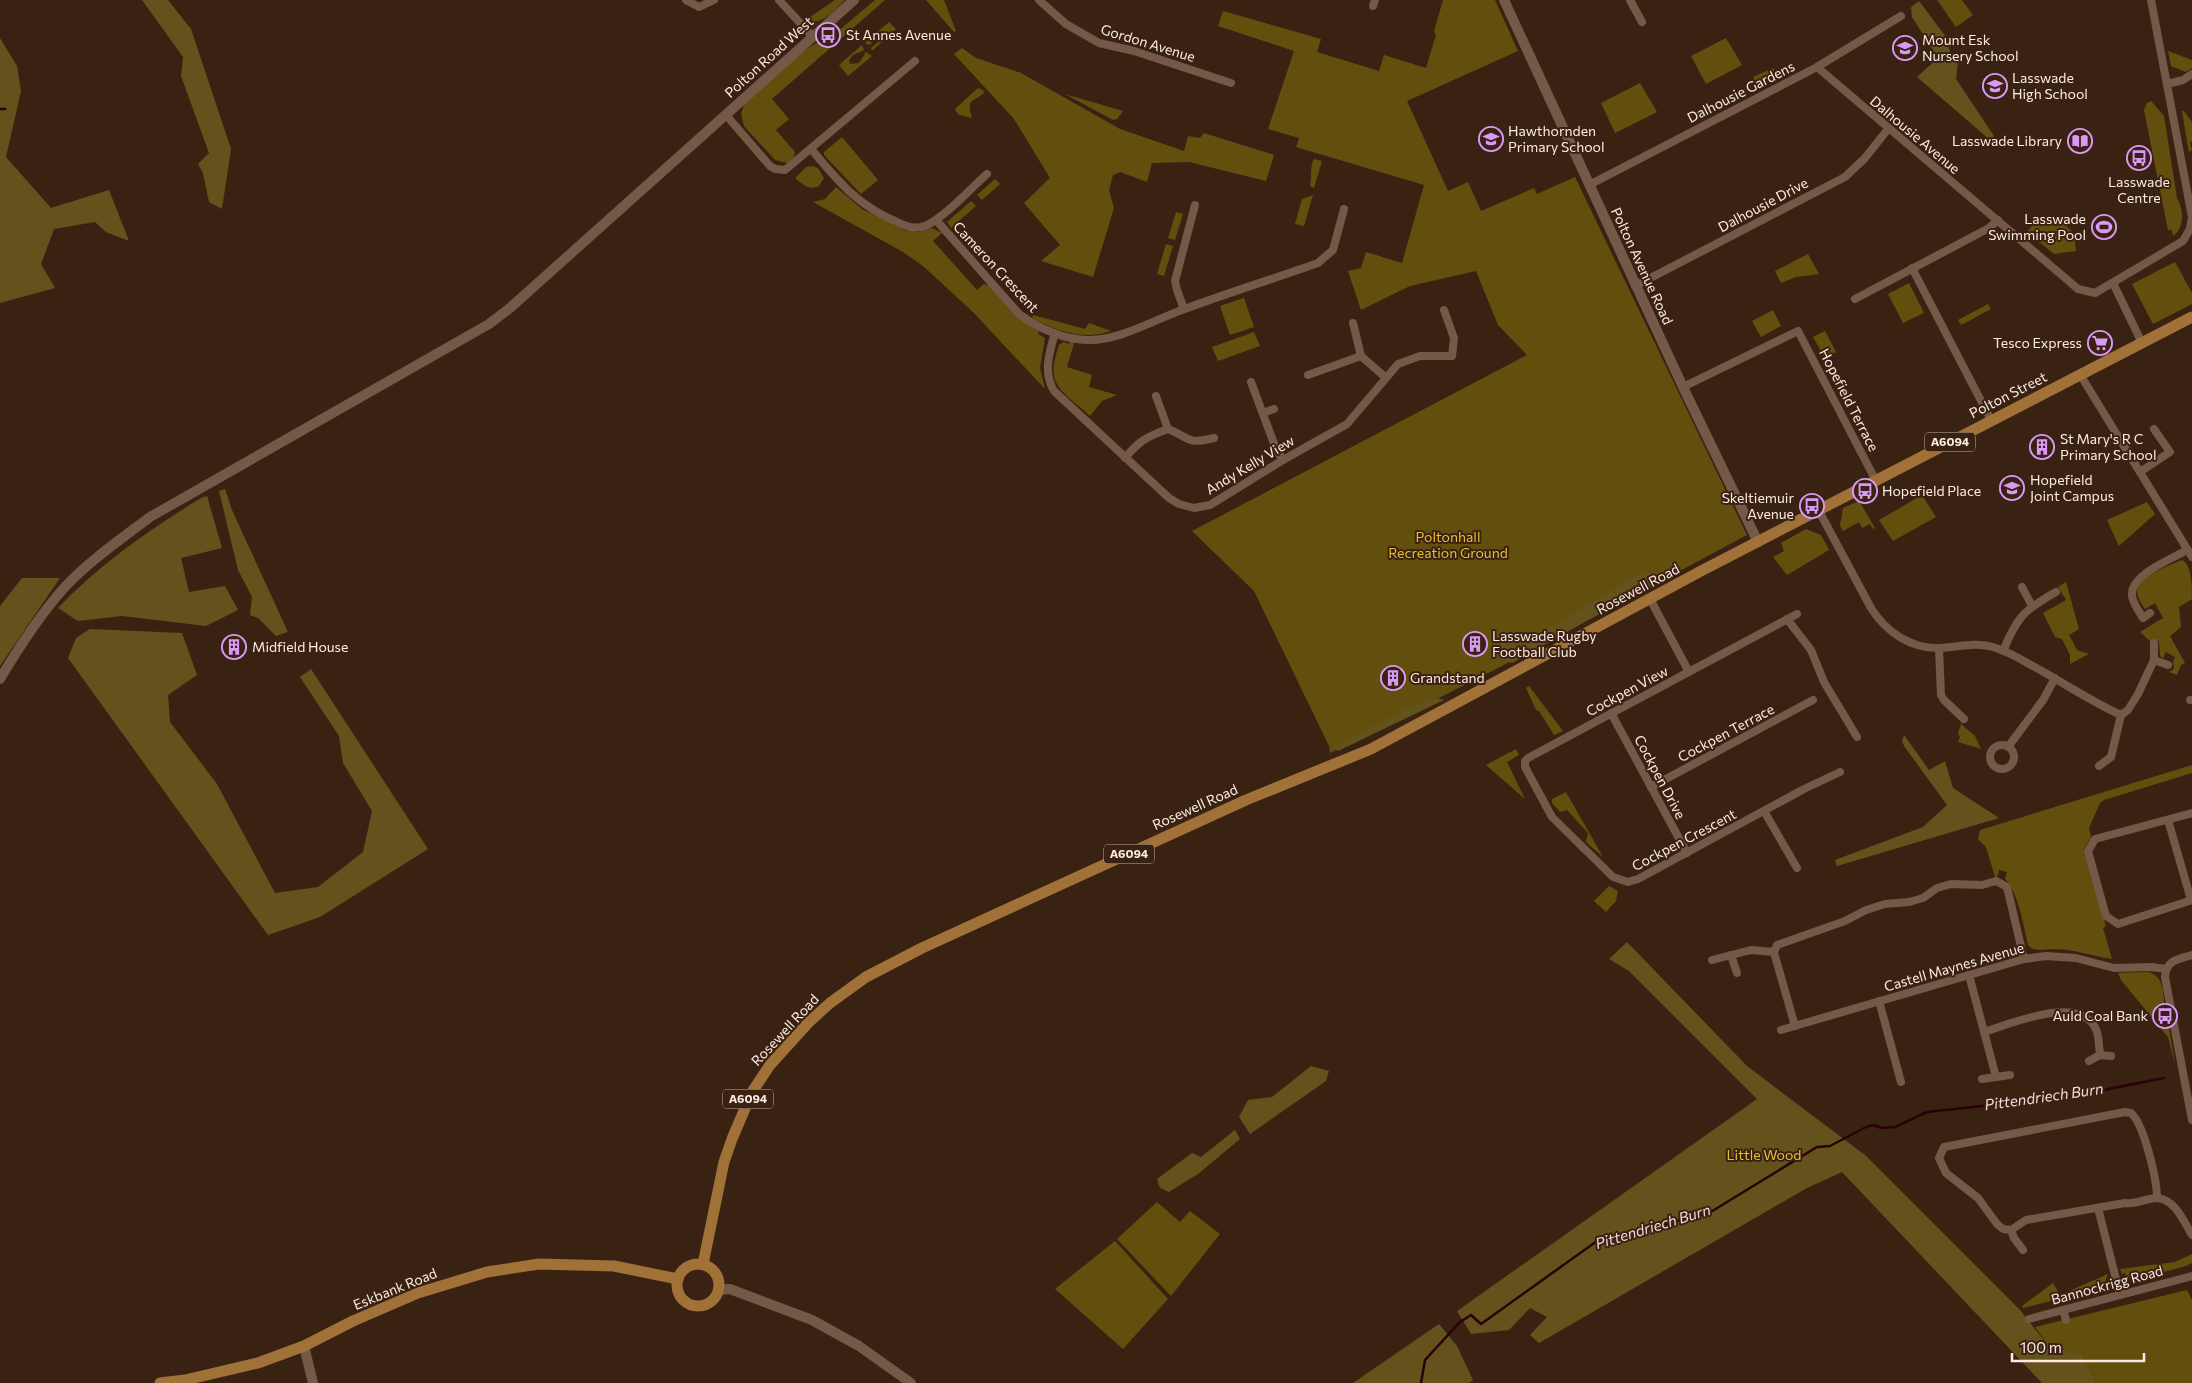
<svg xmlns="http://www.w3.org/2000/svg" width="2192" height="1383" viewBox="0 0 2192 1383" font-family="Commissioner,sans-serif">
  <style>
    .green { fill: #634f0d }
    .forest { fill: #64521c }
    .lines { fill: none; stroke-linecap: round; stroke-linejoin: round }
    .stream { stroke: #2c0008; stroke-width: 2.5 }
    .street { stroke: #755948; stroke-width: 8 }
    .secondary { stroke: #755948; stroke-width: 10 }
    .primary { stroke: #a17238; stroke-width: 11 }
    .labels { text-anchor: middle; stroke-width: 4; stroke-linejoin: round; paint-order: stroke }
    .shield { fill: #3a2213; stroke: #c2afa4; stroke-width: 1 }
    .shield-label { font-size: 12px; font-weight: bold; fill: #fcebe2 }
    .poi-label { font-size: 14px; fill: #fcebe2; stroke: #3a2213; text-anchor: start }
    .street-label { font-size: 14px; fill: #fcebe2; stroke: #3a2213 }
    .park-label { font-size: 14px; fill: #ebbf2f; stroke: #3a2213 }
    .water-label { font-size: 15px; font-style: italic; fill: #f4d8da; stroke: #3a2213 }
  </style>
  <rect width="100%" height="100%" fill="#3a2213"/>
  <!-- green -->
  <g class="green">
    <path d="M 835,0 L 845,0 C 835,9 821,28 807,19 Z"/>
    <path d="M 875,0 L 885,0 L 772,99 L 789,119 L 776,130 L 795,152 L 794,157 L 788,163 L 775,160 L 744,126 L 741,114 L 744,105 C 755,92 817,35 831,37 Z"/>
    <polygon points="926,0 944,0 956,31 954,32"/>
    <polygon points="1443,0 1495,0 1518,51 1407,101 1448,191 1468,182 1481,211 1534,188 1537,194 1575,177 1747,535 1502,666 1330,753 1329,746 1254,591 1192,531 1527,355 1498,325 1476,271 1410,286 1361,310 1348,271 1361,268 1366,252 1402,263 1424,185 1296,147 1299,138 1268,129 1294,51 1218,26 1223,11 1321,39 1317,52 1379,71 1384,55 1426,68 1436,35 1434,31"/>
    <polygon points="1937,0 1962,0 1973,15 1956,27"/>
    <polygon points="889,22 896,29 872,51 871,48 882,39 882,37 878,35 870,45 865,43"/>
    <polygon points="1726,38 1742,65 1706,84 1691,56"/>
    <polygon points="862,45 864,50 853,55 849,60 850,64 859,63 866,52 872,56 848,76 839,65"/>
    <polygon points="962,48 976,58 1021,73 1120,129 1184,151 1188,136 1200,138 1204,133 1274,155 1266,181 1189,162 1152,163 1147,182 1120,172 1113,175 1109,190 1114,208 1093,277 1041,261 1060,245 1024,203 1050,178 1014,119 954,54"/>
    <polygon points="2168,51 2192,60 2192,68 2186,72 2171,66"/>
    <polygon points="1773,68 1776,75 1756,84 1753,77"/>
    <polygon points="1640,83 1657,112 1615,133 1601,103"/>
    <path d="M 978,88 L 983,90 L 984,93 C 970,104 967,99 972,118 L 959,115 L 955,110 L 956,108 Z"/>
    <polygon points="1065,94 1123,111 1117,119 1113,120"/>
    <path d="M 2151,101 L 2164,116 L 2177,198 C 2184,211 2185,227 2173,236 L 2172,230 L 2168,230 L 2144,110 L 2147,103 Z"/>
    <polygon points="2182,111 2184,111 2192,122 2192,141 2190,143 2192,150 2189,152 2192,171"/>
    <polygon points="842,137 878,180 861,194 824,155 824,152"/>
    <path d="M 1314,159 L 1322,161 L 1314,188 L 1310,186 C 1312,177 1310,164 1314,159 Z"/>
    <path d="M 813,166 L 818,168 L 824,178 L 819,186 C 809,191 803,184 796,179 L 796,177 L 806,167 Z"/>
    <polygon points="995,179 1000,184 982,200 977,195"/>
    <polygon points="836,187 862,209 904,230 918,232 932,228 942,233 933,241 977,290 984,284 990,286 1023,321 1039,331 1038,334 1045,338 1040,368 1045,389 973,312 923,266 903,252 813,202 825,199"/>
    <polygon points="1313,195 1304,226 1295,224 1302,199"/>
    <polygon points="971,201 976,206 951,228 947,222"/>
    <polygon points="1176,212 1183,214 1175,240 1168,238"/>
    <polygon points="2056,217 2074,233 2076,251 2054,254 2027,232 2039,218"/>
    <polygon points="1166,244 1173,246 1164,276 1157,274"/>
    <polygon points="1808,254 1819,274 1796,277 1781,283 1775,271"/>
    <polygon points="2175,262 2192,293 2192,304 2153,324 2132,284"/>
    <polygon points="1909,283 1924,313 1903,323 1888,294"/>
    <polygon points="1244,298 1254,327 1230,335 1220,306"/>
    <polygon points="1988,304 1991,309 1961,325 1958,320"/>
    <polygon points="1773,310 1781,326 1761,337 1752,321"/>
    <path d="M 1033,315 L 1085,329 L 1089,323 L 1111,331 C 1085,341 1056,331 1032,318 Z"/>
    <polygon points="1825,331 1836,352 1825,358 1813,337"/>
    <polygon points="1254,332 1260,346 1218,361 1212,347"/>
    <path d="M 1070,341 L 1074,343 L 1067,367 L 1092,375 L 1089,387 L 1117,395 L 1102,401 L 1090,416 C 1079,405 1057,392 1054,376 C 1052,366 1056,354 1059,345 L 1063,342 L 1069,344 Z"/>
    <polygon points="1922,495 1936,517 1893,541 1879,520"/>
    <polygon points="1859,501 1875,528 1873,529 1870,524 1862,528 1859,522 1843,531 1840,526 1843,508"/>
    <polygon points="2147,502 2155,514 2119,546 2107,520"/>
    <polygon points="1806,529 1821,535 1829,550 1787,575 1773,557 1784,551 1781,543"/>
    <path d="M 2182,560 C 2192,565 2192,587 2192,599 L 2179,607 L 2181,627 L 2170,636 L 2185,663 L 2181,665 L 2177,675 L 2169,672 L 2174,669 L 2173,662 L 2175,657 L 2166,652 L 2163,658 L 2160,656 L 2159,641 L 2153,639 L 2150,641 L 2140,632 L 2163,618 L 2155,603 L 2145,609 C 2141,603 2137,597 2137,591 C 2137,577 2170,565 2182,560 Z"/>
    <polygon points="2066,582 2079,629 2069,635 2077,650 2089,654 2070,664 2070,655 2062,639 2055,637 2043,613 2066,600 2058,587"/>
    <polygon points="1529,686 1563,731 1554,735 1539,711 1536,710 1526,688"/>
    <polygon points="1961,724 1975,736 1981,749 1958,742 1960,737 1958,733"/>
    <polygon points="1516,749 1519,755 1507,762 1525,799 1486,765"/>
    <path d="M 2192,765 L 2192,773 L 2104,800 L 2100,803 L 2089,828 L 2091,837 L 2084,849 L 2106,926 L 2103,928 L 2112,959 C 2093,956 2073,949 2054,949 C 2043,949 2035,953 2028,945 C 2024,928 2018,891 2005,879 L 2007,872 L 1999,870 L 1997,878 L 1995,877 L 1986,847 L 1978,839 L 1980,830 Z"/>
    <polygon points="1566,792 1603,857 1586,842 1588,833 1567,810 1560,812 1552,803 1552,799"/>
    <polygon points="1609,886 1618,891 1616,901 1606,912 1594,901"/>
    <path d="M 2147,972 C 2165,975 2163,995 2165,1009 L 2160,1010 L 2162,1022 L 2168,1022 L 2175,1064 L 2168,1037 L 2121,980 L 2118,973 Z"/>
    <polygon points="1157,1202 1180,1222 1190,1211 1220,1234 1171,1296 1117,1239"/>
    <polygon points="1115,1241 1168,1299 1123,1349 1055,1289"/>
    <polygon points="2192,1254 2192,1263 2186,1266 2134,1280 2127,1278 2125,1273 2122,1274 2120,1269 2175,1262"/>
    <polygon points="2108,1274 2103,1288 2023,1308 2022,1306 2053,1283 2060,1295"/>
    <polygon points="2187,1290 2192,1300 2192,1383 2096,1383 2082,1353 2049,1347 2035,1327"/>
  </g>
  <!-- forest -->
  <g class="forest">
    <polygon points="142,0 168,0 191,29 231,149 222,209 209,202 203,173 198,164 209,153 181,76 183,57"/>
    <path d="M 1919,1 L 1949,41 C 1947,49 1952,56 1958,61 L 1956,79 L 1994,136 L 1990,140 L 1917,77 L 1938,58 L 1912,17 L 1911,7 Z"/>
    <polygon points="0,38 17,66 21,91 6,157 51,208 109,190 129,241 106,232 95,222 54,229 41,264 55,288 0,303"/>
    <polygon points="225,489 232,510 288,632 276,636 258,618 250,615 252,597 238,570 219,491"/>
    <path d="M 207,496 L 222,548 L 181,558 L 189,592 L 225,586 L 238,610 L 206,626 L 122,616 L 78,621 L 58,608 C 101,563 149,530 201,498 Z"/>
    <polygon points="1644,571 1653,574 1652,584 1512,663 1501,660 1500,642 1504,639 1517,647"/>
    <polygon points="22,578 60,578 0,666 0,606"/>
    <polygon points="90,629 182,633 197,675 168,695 170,722 217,784 275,893 318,887 363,852 372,811 343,763 339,736 300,677 311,669 428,849 320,917 268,935 68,658 76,638"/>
    <polygon points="1438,698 1444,700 1338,751 1333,747 1405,709"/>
    <polygon points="1904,735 1929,770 1945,761 1953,788 1999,818 1837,866 1835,860 1923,827 1947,805 1904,746 1902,741"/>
    <polygon points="1627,942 1747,1066 1865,1155 2020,1310 2049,1347 2082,1353 2096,1383 2042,1383 1842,1172 1807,1188 1539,1343 1530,1335 1547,1317 1530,1308 1509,1330 1471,1334 1457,1311 1757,1099 1629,971 1609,959"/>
    <polygon points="1311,1066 1329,1071 1326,1081 1250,1134 1239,1117 1248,1100 1272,1097"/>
    <polygon points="1235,1130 1240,1139 1198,1174 1169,1192 1160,1188 1157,1179 1192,1153 1201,1157"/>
    <polygon points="1439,1324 1457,1346 1473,1380 1469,1383 1353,1383"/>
  </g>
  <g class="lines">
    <!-- stream -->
    <g class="stream">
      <polyline points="0,109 5,109"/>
      <polyline points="1421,1383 1425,1360 1460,1322 1471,1315 1481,1324 1597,1241 1709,1213 1817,1147 1830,1146 1866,1127 1874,1125 1881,1128 1895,1127 1927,1112 2073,1096 2164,1078"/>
    </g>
    <!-- street -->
    <g class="street">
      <polyline points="686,0 699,7 714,0"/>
      <polyline points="779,0 813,37"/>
      <polyline points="1039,0 1066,24 1099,43 1134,51 1231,83"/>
      <polyline points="1630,0 1642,22"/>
      <polyline points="1373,6 1375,0"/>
      <polyline points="1817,67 2078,289 2095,293 2183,241 2190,229 2192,217 2151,0"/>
      <polyline points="2167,84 2183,80 2192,74"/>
      <polyline points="726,115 770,166 775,169 785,170 915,61"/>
      <path d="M 811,149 C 837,180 857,205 895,221 C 905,226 914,230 925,226 C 944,218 971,188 987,174"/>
      <polyline points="1589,185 1817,67 1901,16"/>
      <path d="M 936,220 L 1019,314 C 1038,328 1064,340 1089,340 C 1120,340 1152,321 1182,310 C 1227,293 1273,279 1318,263 L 1333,250 L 1344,209"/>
      <polyline points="1912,268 1991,420"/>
      <polyline points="2113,283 2142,343"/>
      <polyline points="1635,286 1845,177 1865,158 1888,129"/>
      <polyline points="1855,299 1989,228 1998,220"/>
      <polyline points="1184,309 1177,290 1175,281 1195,205"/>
      <polyline points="1353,323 1361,356 1385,377"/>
      <path d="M 1055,333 C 1049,353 1043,373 1054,391 L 1169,498 L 1179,504 L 1194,508 L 1210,505 L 1283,460 L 1347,424 L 1398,364 L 1420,356 L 1452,356 L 1454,338 L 1444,310"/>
      <polyline points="1308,375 1361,356"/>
      <polyline points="2081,376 2192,557"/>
      <polyline points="1251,382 1276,449 1283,460"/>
      <polyline points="1683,387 1798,331 1876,481"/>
      <path d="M 1156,396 L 1168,429 C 1191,438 1186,445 1214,438"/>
      <polyline points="1263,413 1274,409"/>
      <path d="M 1125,458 C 1139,441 1146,437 1168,429"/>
      <polyline points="2140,472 2170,452 2154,429"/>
      <path d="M 1819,511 L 1871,608 C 1886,632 1911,649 1940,648 C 1958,647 1976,642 1993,647 C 2007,651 2019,658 2031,665 C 2061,681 2090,701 2121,715"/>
      <polyline points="2022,587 2032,606"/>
      <polyline points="1650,599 1689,672"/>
      <path d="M 2150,613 L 2143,618 C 2139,611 2133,604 2132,596 C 2129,575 2172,559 2187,550"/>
      <polyline points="1797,614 1528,758 1525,761 1525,767 1552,817 1613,877 1628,882 1638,879 1804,789 1840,772"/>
      <polyline points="1787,619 1811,650 1824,682 1857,737"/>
      <polyline points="1939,648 1941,695 1944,700 1964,719"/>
      <path d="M 2003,651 C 2017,617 2024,610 2056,592"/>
      <polyline points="2154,660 2168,665"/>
      <polyline points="2190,700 2192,700"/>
      <polyline points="1611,713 1687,853"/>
      <circle cx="2002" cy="757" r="12"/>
      <polyline points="2008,747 2043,700 2055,678"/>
      <polyline points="2099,766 2111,757 2121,715 2128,710 2138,694 2154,660 2154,643"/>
      <polyline points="1651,787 1813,700"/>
      <polyline points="1764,811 1797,868"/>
      <polyline points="2192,813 2095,839 2088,851 2106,916 2118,924 2192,900"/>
      <polyline points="2168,820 2191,900"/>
      <polyline points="1731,955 1737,973"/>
      <path d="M 2192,955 C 2178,959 2166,960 2165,977 L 2192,1120"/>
      <polyline points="1712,960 1751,950 1774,952"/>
      <polyline points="1969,975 1996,1077"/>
      <polyline points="1879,1001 1901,1082"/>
      <polyline points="1795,1026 1775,956 1774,952 1777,945 1845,921 1866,910 1885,904 1909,902 1923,898 1937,888 1951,884 1982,885 1996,881 2007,887 2024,959"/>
      <polyline points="1781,1030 2024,959 2046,956 2076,958 2114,968 2152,967 2166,969"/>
      <path d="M 1984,1032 C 2010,1024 2084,992 2097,1032 C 2099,1039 2099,1047 2100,1055"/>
      <polyline points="2089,1061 2100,1055 2111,1056"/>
      <polyline points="1982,1079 2010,1075"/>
      <polyline points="2098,1208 2120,1295"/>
      <path d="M 2011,1230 L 2026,1220 L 2125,1203 C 2136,1205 2146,1198 2157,1198 C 2175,1199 2184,1222 2192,1235"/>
      <path d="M 2023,1250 L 2014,1238 L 2011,1230 L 2003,1229 L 1997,1224 L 1978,1198 L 1946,1173 L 1939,1158 L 1944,1147 L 2125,1112 L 2131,1113 C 2144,1124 2157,1180 2157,1198"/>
      <polyline points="2063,1310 2066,1320"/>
      <polyline points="2029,1319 2192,1276"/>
    </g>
    <!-- secondary -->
    <g class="secondary">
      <polyline points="1504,0 1683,387 1758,542"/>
      <path d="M 0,679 C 19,647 39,616 64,588 C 89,561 121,539 150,517 L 489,324 L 510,308 L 854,0"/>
      <polyline points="718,1290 730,1289 812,1320 859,1346 911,1383"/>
      <polyline points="304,1346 313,1383"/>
    </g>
    <!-- primary -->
    <g class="primary">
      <polyline points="703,1264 724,1162 732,1139 752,1092 770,1065 808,1023 830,1003 866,977 922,948 1246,800 1371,749 1701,571 2192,317"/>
      <circle cx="698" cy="1285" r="21"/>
      <polyline points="160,1383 185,1380 258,1363 304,1346 353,1321 418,1293 487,1272 539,1264 614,1266 678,1279"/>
    </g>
  </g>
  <!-- icons -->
  <defs>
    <symbol id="bus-ring" viewBox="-11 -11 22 22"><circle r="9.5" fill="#3a2213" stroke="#db99f6" stroke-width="1.5"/><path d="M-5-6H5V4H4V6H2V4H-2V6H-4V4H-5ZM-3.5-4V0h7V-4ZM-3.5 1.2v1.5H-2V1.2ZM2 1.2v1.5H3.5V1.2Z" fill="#db99f6"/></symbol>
    <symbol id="school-ring" viewBox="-11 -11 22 22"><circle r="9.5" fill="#3a2213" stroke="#db99f6" stroke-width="1.5"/><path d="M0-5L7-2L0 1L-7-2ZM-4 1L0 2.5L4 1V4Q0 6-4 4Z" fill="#db99f6"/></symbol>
    <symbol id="library-ring" viewBox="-11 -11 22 22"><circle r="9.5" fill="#3a2213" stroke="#db99f6" stroke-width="1.5"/><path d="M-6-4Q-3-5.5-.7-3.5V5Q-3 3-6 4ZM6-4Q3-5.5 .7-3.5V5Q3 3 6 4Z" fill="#db99f6"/></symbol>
    <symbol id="stadium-ring" viewBox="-11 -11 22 22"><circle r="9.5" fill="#3a2213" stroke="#db99f6" stroke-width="1.5"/><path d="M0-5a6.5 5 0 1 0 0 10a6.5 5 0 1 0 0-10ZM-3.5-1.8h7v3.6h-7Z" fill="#db99f6"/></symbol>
    <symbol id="supermarket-ring" viewBox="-11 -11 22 22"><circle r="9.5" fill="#3a2213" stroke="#db99f6" stroke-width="1.5"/><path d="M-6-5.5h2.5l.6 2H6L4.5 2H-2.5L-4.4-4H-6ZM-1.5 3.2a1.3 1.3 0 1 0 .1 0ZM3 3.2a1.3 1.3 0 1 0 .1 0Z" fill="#db99f6"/></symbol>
    <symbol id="building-ring" viewBox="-11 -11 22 22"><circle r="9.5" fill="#3a2213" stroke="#db99f6" stroke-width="1.5"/><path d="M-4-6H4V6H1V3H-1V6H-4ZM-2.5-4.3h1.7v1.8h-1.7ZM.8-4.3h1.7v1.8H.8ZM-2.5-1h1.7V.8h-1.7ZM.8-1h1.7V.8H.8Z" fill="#db99f6"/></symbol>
  </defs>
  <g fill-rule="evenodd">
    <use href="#bus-ring" x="814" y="21" width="28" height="28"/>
    <use href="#school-ring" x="1891" y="34" width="28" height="28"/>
    <use href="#school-ring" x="1981" y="72" width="28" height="28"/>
    <use href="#school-ring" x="1477" y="125" width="28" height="28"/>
    <use href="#library-ring" x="2066" y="127" width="28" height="28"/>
    <use href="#bus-ring" x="2125" y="144" width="28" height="28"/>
    <use href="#stadium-ring" x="2090" y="213" width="28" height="28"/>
    <use href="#supermarket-ring" x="2086" y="329" width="28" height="28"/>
    <use href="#building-ring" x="2028" y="433" width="28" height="28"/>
    <use href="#school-ring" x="1998" y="474" width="28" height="28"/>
    <use href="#bus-ring" x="1851" y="477" width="28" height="28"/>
    <use href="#bus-ring" x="1798" y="492" width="28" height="28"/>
    <use href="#building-ring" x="1461" y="630" width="28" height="28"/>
    <use href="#building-ring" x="220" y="633" width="28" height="28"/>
    <use href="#building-ring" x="1379" y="664" width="28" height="28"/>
    <use href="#bus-ring" x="2151" y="1002" width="28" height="28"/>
  </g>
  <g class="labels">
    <!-- shield labels -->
    <g class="shield">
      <rect x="1925" y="432.5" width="50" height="19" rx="4"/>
      <rect x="1104" y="844.5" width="50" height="19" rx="4"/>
      <rect x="723" y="1089.5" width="50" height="19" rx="4"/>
    </g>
    <g class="shield-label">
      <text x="1950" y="446">A6094</text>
      <text x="1129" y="858">A6094</text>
      <text x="748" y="1103">A6094</text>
    </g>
    <!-- poi labels -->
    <g class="poi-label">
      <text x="846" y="40">St Annes Avenue</text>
      <text x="1922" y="45">Mount Esk<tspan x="1922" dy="16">Nursery School</tspan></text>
      <text x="2012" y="83">Lasswade<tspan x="2012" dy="16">High School</tspan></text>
      <text x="1508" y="136">Hawthornden<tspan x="1508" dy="16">Primary School</tspan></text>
      <text x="2062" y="146" text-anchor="end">Lasswade Library</text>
      <text x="2139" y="187" text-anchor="middle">Lasswade<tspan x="2139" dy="16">Centre</tspan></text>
      <text x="2086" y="224" text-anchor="end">Lasswade<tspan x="2086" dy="16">Swimming Pool</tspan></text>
      <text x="2082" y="348" text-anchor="end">Tesco Express</text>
      <text x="2060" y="444">St Mary's R C<tspan x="2060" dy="16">Primary School</tspan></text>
      <text x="2030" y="485">Hopefield<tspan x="2030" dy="16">Joint Campus</tspan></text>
      <text x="1882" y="496">Hopefield Place</text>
      <text x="1794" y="503" text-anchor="end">Skeltiemuir<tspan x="1794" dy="16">Avenue</tspan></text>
      <text x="1492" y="641">Lasswade Rugby<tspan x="1492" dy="16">Football Club</tspan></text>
      <text x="252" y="652">Midfield House</text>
      <text x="1410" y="683">Grandstand</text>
      <text x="2148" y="1021" text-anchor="end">Auld Coal Bank</text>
    </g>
    <!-- street labels -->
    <g class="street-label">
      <text transform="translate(1148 43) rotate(17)" y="5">Gordon Avenue</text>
      <text transform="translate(769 57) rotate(-42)" y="5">Polton Road West</text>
      <text transform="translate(1741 92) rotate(-27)" y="5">Dalhousie Gardens</text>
      <text transform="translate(1915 135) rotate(40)" y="5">Dalhousie Avenue</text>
      <text transform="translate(1763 205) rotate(-28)" y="5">Dalhousie Drive</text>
      <text transform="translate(1642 266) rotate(65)" y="5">Polton Avenue Road</text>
      <text transform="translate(996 267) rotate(47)" y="5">Cameron Crescent</text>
      <text transform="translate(2008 395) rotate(-27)" y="5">Polton Street</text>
      <text transform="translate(1849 400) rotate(63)" y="5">Hopefield Terrace</text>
      <text transform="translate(1250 465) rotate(-31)" y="5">Andy Kelly View</text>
      <text transform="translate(1638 589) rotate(-28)" y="5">Rosewell Road</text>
      <text transform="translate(1627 691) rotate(-28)" y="5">Cockpen View</text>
      <text transform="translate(1726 733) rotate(-28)" y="5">Cockpen Terrace</text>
      <text transform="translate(1660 777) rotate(62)" y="5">Cockpen Drive</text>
      <text transform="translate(1195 807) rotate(-24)" y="5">Rosewell Road</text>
      <text transform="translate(1684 840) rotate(-28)" y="5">Cockpen Crescent</text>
      <text transform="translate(1954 967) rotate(-16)" y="5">Castell Maynes Avenue</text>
      <text transform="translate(785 1030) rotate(-47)" y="5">Rosewell Road</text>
      <text transform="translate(2107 1285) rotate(-15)" y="5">Bannockrigg Road</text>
      <text transform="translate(395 1289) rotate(-22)" y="5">Eskbank Road</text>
    </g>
    <!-- park labels -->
    <g class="park-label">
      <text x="1448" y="542">Poltonhall<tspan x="1448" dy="16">Recreation Ground</tspan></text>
      <text x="1764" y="1160">Little Wood</text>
    </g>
    <!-- water labels -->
    <g class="water-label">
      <text transform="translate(2044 1097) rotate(-8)" y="5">Pittendriech Burn</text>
      <text transform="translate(1653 1227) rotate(-17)" y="5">Pittendriech Burn</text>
    </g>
  </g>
  <!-- scale -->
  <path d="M2012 1353v8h132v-8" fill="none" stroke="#fcebe2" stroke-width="2.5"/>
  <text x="2020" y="1353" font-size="15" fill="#fcebe2" stroke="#3a2213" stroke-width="4" paint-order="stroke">100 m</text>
</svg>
